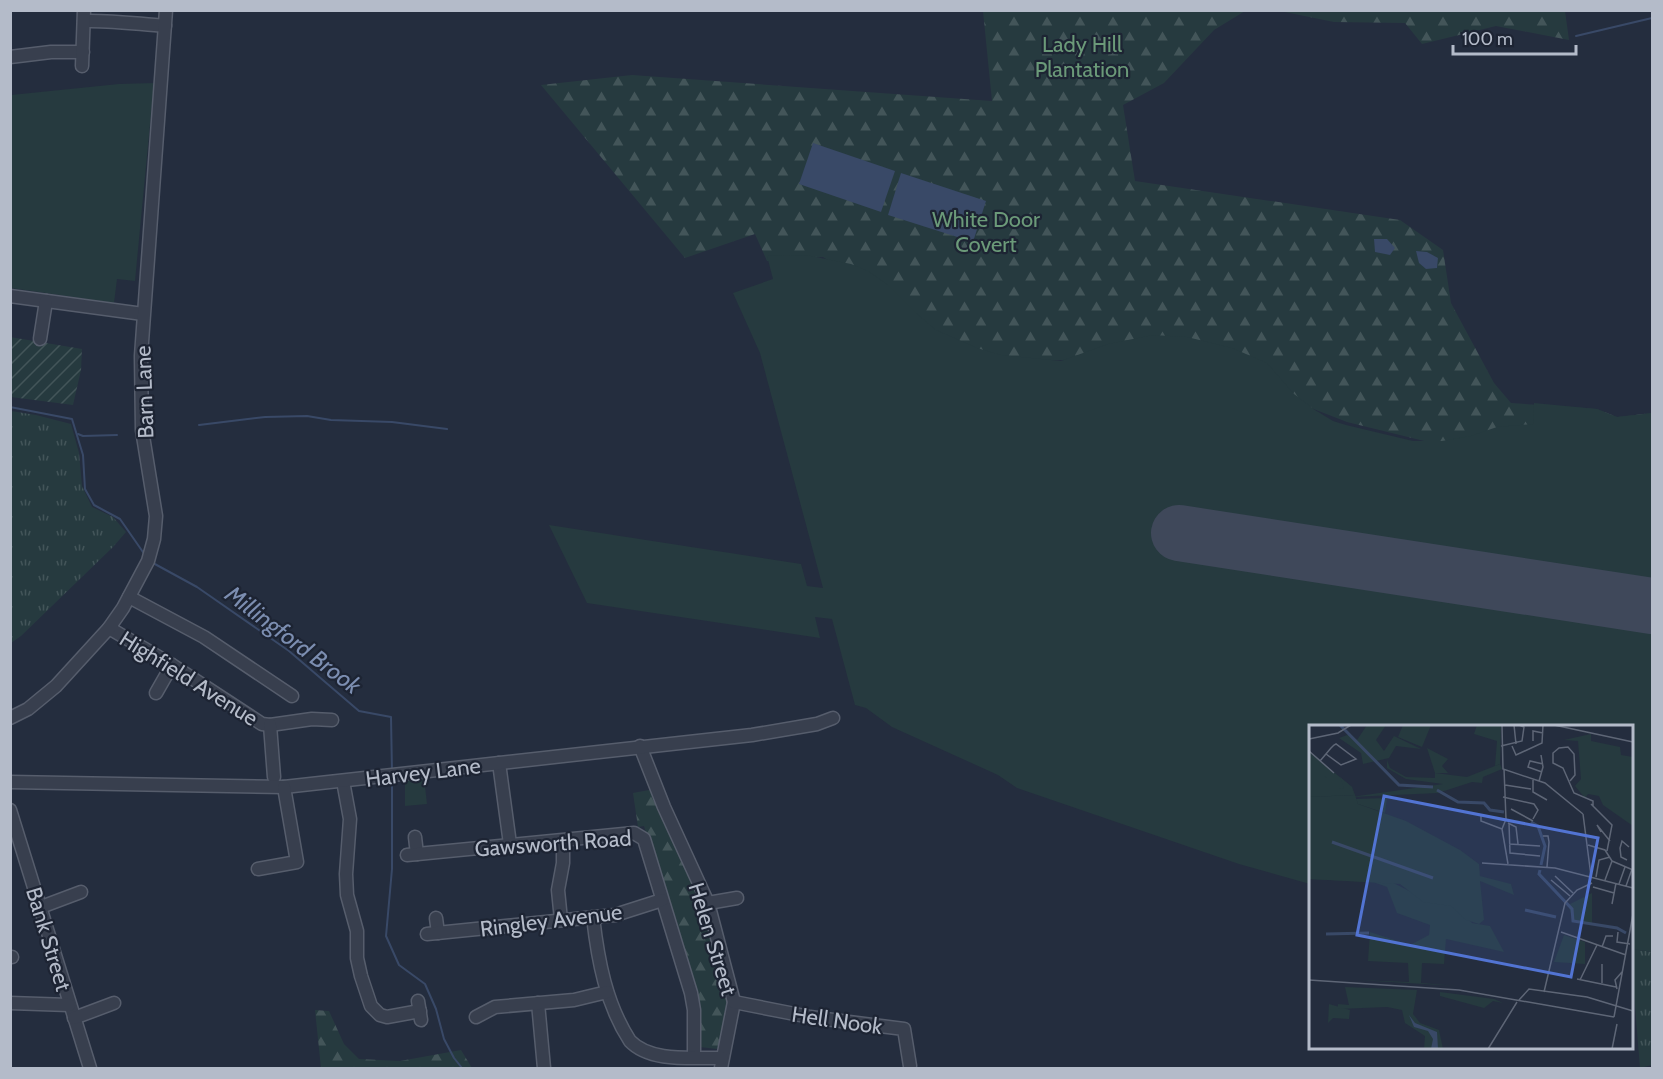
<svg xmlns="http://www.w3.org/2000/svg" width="1663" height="1079" viewBox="0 0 1663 1079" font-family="Cabin,sans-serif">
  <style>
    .grass { fill: url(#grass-tufts) }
    .forest { fill: url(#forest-firs) }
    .park { fill: #263a3f }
    .garden { fill: url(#garden-furrows) }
    .water { fill: #394967 }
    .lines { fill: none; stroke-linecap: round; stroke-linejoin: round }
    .stream { stroke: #394967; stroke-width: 2 }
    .runway { stroke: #3f485a; stroke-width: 56 }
    .minor-casing { stroke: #565d6c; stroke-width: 15 }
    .minor { stroke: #383f4e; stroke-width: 12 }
    .labels { text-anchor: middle; stroke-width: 4.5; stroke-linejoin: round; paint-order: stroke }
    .park-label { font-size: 22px; fill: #6b9a79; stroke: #1d2433 }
    .street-label { font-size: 22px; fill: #b4bbc9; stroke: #1d2433 }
    .water-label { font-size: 24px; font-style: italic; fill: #7c8eb1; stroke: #1d2433 }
    .inset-river { fill: none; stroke: #394967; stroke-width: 3 }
    .inset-road { fill: none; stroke: #5e6676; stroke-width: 1.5 }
    .view { fill: #5274d3; fill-opacity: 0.15; stroke: #5274d3; stroke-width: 3 }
    .inset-edge { fill: none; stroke: #b4bbc9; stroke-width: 3 }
  </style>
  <defs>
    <pattern id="grass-tufts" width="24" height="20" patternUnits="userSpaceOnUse" patternTransform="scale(1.5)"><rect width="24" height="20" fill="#263a3f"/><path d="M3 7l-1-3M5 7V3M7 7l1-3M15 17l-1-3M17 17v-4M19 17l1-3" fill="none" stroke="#435559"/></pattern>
    <pattern id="forest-firs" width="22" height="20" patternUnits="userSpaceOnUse" patternTransform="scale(1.5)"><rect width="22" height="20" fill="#263a3f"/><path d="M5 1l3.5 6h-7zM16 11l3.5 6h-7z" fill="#435559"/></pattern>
    <pattern id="garden-furrows" width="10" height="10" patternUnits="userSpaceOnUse" patternTransform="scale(1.5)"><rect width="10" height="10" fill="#263a3f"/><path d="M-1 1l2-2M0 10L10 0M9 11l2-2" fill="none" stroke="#435559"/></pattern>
  </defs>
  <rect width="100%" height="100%" fill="#242d3e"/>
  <!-- grass -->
  <g class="grass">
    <polygon points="11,411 36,415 71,424 79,453 82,486 92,507 113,517 126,532 113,547 21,636 11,643"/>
    <polygon points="1633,949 1652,952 1652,1065 1640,1068 1632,969"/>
  </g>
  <!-- forest -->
  <g class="forest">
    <polygon points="983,11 1245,11 1214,30 1164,83 1123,105 1135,181 1400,220 1443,250 1451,303 1494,383 1511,403 1585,408 1597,409 1617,417 1652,413 1652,497 1347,422 1177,356 956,364 857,279 823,257 767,261 755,234 685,258 541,85 632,75 992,101"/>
    <polygon points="1280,11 1565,11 1569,40 1496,26 1422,44 1405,23 1334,22"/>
    <path d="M 649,790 L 652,792 L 698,887 L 715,943 L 715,959 L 722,973 L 721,982 C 737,1002 725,1024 720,1047 L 717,1049 L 700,1047 L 699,1043 L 670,913 L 644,826 L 638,827 L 633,793 Z"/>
    <polygon points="315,1010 329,1011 344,1044 359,1059 400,1061 461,1050 472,1068 321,1068"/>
  </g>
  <!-- park -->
  <g class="park">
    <polygon points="154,83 135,281 117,279 114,303 11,288 11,95 119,84"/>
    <polygon points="806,255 851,264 868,271 888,285 916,313 936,330 977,348 1001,355 1061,361 1108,344 1153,335 1187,337 1232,348 1267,363 1294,394 1315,410 1333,421 1346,425 1413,441 1442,441 1471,436 1497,427 1533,424 1534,403 1597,409 1617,417 1652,413 1652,952 1632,949 1632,726 1310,726 1310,884 1239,864 1017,788 998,775 892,727 866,708 855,705 832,619 815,617 820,638 587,603 549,525 801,564 807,586 823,588 760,353 733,293 773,279 767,256"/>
    <polygon points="424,777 427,804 405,806 405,779"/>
  </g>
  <!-- garden -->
  <polygon class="garden" points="10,337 82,349 81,370 73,405 11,397"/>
  <!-- water -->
  <g class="water">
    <polygon points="813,143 895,171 881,212 799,184"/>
    <polygon points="901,173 986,201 973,242 888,215"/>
    <polygon points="1374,239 1387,239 1395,248 1390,255 1375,252"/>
    <polygon points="1416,251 1427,252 1438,258 1437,268 1426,269 1419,263"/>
  </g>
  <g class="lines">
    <!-- stream -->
    <g class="stream">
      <polyline points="1576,36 1652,18"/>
      <polyline points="10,407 72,419 83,455 85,489 94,505 120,519 145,555"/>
      <polyline points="199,425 265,417 307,416 331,420 392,422 447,429"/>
      <polyline points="78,434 83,436 117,435"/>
      <polyline points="153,563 197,587 289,651 359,711 391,717 392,772"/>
      <polyline points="392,781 392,869 386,936 399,965 425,984 436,1009 444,1039 454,1058 462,1068"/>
    </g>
    <!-- runway -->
    <polyline class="runway" points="1179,533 1652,606"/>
    <defs>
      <g id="minor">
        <path d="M 84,21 C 112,20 137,24 165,26"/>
        <polyline points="10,57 51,52 83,52"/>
        <polyline points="82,66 84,10"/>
        <polyline points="10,296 143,314"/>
        <polyline points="40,339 46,301"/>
        <polyline points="129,597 204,637 292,696"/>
        <polyline points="109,628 172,665 262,724 270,725 312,719 332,720"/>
        <polyline points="156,693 172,665"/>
        <polyline points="10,718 28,709 56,686 109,628 123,608 140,576 148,561 154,539 156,516 142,430 141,356 166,10"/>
        <polyline points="270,725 274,777"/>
        <polyline points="640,746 664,807 708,903 734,1002 721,1068"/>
        <polyline points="499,763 510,844"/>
        <polyline points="343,781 350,819 346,874 347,895 357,931 357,958 361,976 371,1006 380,1015 387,1017 420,1011"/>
        <polyline points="10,782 284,787 752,735 817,724 833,718"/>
        <polyline points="10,810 90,1068"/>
        <polyline points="415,837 417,854"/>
        <polyline points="407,855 634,833 644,839 691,993 694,1010 694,1057"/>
        <polyline points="258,869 297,862 284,787"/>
        <polyline points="708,903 737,898"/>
        <polyline points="41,907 81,892"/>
        <path d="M 593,917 C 598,961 606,1004 630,1041 C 651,1063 694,1057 722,1058"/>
        <polyline points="436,918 438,933"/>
        <polyline points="561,920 558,890 563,863 563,841"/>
        <polyline points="427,934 615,915 662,900"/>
        <polyline points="10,957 12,957"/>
        <polyline points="418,1001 421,1020"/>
        <polyline points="734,1002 810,1017 904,1029 910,1066"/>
        <polyline points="10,1003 69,1005"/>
        <polyline points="538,1003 544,1068"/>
        <polyline points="476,1017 495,1007 574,1000 607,992"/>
        <polyline points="74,1018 114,1003"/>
      </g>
    </defs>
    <!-- minor casing -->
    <use href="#minor" class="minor-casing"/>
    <!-- minor -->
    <use href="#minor" class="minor"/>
  </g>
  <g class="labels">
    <!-- park labels -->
    <g class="park-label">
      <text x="1082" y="52">Lady Hill<tspan x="1082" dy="25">Plantation</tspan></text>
      <text x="986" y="227">White Door<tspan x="986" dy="25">Covert</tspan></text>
    </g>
    <!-- street labels -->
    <g class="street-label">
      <text transform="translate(144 392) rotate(-92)" y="8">Barn Lane</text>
      <text transform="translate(189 678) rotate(32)" y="8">Highfield Avenue</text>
      <text transform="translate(423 772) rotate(-7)" y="8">Harvey Lane</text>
      <text transform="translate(553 843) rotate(-4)" y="8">Gawsworth Road</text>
      <text transform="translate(551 920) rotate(-7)" y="8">Ringley Avenue</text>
      <text transform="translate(49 939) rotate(73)" y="8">Bank Street</text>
      <text transform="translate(713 939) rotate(73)" y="8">Helen Street</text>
      <text transform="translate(837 1020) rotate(8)" y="8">Hell Nook</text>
    </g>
    <!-- water labels -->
    <g class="water-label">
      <text transform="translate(293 640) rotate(37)" y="8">Millingford Brook</text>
    </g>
  </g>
  <!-- overview -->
  <g transform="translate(1309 725)">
    <rect width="324" height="324" fill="#242d3e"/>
    <path d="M 58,0 L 77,0 L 67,15 L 75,26 L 85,11 L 112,24 L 87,21 L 80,33 L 54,39 L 52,28 L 30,13 L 41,9 L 48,15 ZM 168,0 L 192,0 L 191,39 L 186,41 L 188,16 L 165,9 ZM 118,23 L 139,34 L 133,41 L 139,48 L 126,48 ZM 0,27 L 43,62 L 46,70 L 0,72 ZM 78,73 L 76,88 L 49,79 L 47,74 ZM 283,168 L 283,199 L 264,195 L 259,180 ZM 20,279 L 41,285 L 40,294 L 24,293 L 19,298 Z" fill="#263a3f"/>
    <path d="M 94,0 L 122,0 L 113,22 L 89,12 ZM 78,35 L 81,43 L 97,52 L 126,53 L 126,48 L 158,52 L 191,39 L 193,44 L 174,52 L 173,58 L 163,57 L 129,68 L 42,72 L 134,59 L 97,54 L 78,43 ZM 0,38 L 30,64 L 35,63 L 31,52 L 43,62 L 45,70 L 0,72 ZM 49,140 L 120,176 L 148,181 L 163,198 L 181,201 L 195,227 L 137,214 L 135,239 L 113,238 L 112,258 L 149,261 L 48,255 L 100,257 L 99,238 L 59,236 L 61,207 L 101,220 L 120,210 L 121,200 L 88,188 L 78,162 L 64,157 L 0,154 ZM 36,262 L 108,265 L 104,289 L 111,298 L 130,305 L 134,324 L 115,324 L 116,311 L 96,298 L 93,285 L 78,282 L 29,284 L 29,279 L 40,280 ZM 131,267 L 185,274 L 194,278 L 184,276 L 175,283 L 131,271 Z" fill="#263a3f"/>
    <path d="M 282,9 L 282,16 L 311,22 L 312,30 L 324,32 L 324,101 L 294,80 L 290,71 L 279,69 L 276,73 L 266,61 L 272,54 L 269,16 L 255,15 ZM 46,70 L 49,79 L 97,96 L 151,125 L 170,139 L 171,151 L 202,159 L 205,170 L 171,156 L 175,195 L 170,199 L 157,195 L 142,181 L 114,177 L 91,159 L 0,154 L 0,72 ZM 255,210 L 276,217 L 276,239 L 245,237 Z" fill="#263a3f"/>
    <path d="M 100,290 L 106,298 L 128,307 L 129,324 L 122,324 L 124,314 L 119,306 L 105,302 Z" fill="#394967"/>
    <path class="inset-river" d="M 31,0 L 90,60 L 124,62M 128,65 L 149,77 L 175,78 L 181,85 L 195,87M 222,97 L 229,101 L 236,121 L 232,140M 23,117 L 124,153M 231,145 L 230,149 L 263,184 L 264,196 L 308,203 L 317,208M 216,185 L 247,192M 17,209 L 60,208"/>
    <path class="inset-road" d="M 193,0 L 194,44 L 236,58 L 274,89M 205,0 L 207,19M 245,0 L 324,17M 0,14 L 29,8 L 42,0M 224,16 L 224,6 L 234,8M 192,21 L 213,16 L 215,2 L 210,0M 203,21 L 207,30 L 233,18 L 234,0M 0,26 L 25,48M 11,36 L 22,23 L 25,20 L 27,19 L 47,34 L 32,40 L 17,29M 195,44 L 197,94 L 193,104 L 199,139M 233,47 L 219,42 L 221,36 L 234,39M 224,55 L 224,67 L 238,75M 230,56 L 234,42 L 232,30M 261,56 L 266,50 L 265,29 L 259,22 L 250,23 L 244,28 L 244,38 L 254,43 L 265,68 L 284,76 L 284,81M 196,60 L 222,64M 194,72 L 225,79 L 229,85 L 224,94M 282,79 L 303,100 L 298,126M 202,84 L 224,96M 274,89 L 282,151M 172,91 L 172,96 L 193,104M 199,98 L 207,102 L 209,119M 200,98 L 201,128 L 231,131M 292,107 L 288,100 L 301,116M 234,111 L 239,111 L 240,117 L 238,142M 200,119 L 231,121M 279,120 L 296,125 L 303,136M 318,135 L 312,132 L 311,123 L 313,116 L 320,122M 303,136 L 324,145M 173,138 L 246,143 L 324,163M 246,151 L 264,168M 287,152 L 290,135 L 301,132M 242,155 L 261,171M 296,155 L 303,136M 310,159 L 316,142M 317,161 L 323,144M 284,162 L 305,168M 303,179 L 307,158M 252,207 L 317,230M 309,207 L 308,217 L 321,219M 293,222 L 297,211 L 304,211M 268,254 L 307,262M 0,255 L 150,265 L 305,292M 271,255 L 288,220M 293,258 L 293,239M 308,264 L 306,255 L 313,247M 235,267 L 256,178 L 268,165 L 283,158M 210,275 L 220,264 L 278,272 L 324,286M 305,292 L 324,189M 179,324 L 208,277M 303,324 L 308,299"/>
    <path class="view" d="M 75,71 L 289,113 L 262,252 L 48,210 Z"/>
    <rect width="324" height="324" class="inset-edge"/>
  </g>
  <!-- border -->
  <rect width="1663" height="1079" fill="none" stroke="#b4bbc9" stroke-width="24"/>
  <!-- scale -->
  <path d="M1453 45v9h123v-9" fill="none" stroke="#b4bbc9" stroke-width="3"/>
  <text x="1462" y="45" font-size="18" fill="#b4bbc9" stroke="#1d2433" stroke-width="4.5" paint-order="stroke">100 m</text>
</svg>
